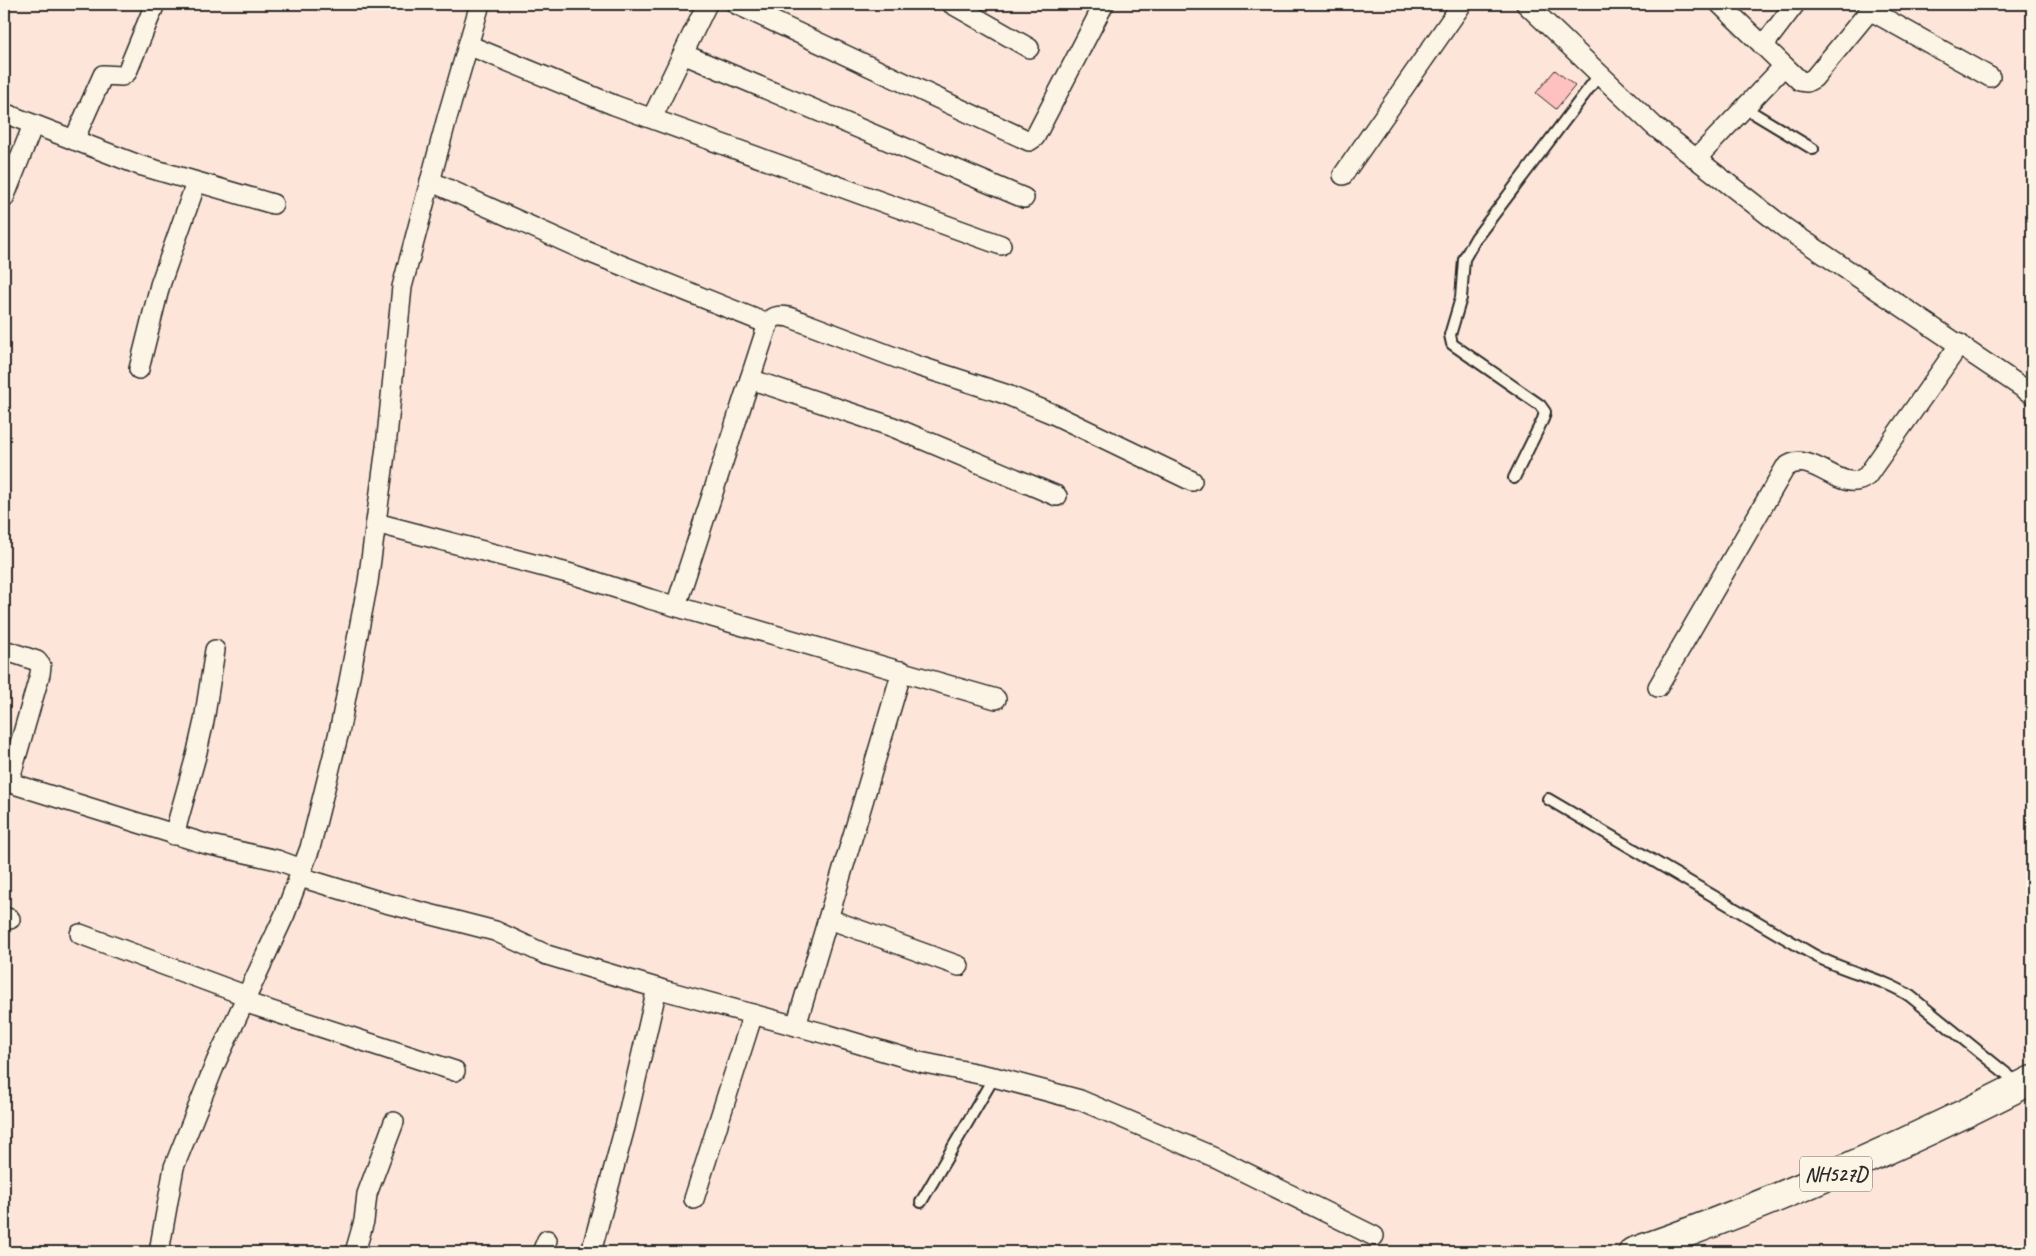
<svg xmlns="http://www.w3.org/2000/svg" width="2036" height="1256" viewBox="0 0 2036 1256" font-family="Caveat,sans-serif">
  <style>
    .building { fill: #fec1bf; stroke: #2b2b2b }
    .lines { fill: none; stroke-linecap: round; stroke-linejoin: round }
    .service-casing { stroke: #2b2b2b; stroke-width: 14 }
    .minor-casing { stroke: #2b2b2b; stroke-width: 22 }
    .trunk-casing { stroke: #2b2b2b; stroke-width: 31 }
    .service { stroke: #fcf5e5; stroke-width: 10 }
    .minor { stroke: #fcf5e5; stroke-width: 19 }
    .trunk { stroke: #fcf5e5; stroke-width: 28 }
    .labels { text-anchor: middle; stroke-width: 4; stroke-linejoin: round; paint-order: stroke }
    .shield { fill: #fcf5e5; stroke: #6a6863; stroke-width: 1 }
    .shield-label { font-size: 20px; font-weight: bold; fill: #2b2b2b }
  </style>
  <rect width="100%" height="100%" fill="#fde5da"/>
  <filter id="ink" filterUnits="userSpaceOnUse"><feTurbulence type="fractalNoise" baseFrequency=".02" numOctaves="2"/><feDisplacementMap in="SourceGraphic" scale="10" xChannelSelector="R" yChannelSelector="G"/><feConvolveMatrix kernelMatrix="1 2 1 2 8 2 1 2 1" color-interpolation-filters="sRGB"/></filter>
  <g filter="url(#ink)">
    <!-- building -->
    <polygon class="building" points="1555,70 1575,86 1556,109 1536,93"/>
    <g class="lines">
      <defs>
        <g id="service">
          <polyline points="1745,108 1813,149"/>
          <polyline points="1514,478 1543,419 1545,412 1540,405 1452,344 1450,335 1461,298 1464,259 1476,238 1599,75"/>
          <path d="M 1548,799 L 1814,955 C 1845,972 1880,977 1910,996 L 2019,1084"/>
          <polyline points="921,1202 994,1077"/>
        </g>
        <g id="minor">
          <polyline points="736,4 1029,141 1035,137 1104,4"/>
          <polyline points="952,4 1029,48"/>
          <polyline points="1526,4 1654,126 1785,228 2032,394"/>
          <polyline points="1720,4 1800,81 1807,82 1814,78 1866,15 1873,12 1990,77"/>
          <polyline points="468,45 614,105 1001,245"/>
          <polyline points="1763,46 1795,4"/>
          <polyline points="683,54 1024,198"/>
          <polyline points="4,113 139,165 273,204"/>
          <polyline points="652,118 707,4"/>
          <polyline points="74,140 103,75 122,76 127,72 155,4"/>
          <polyline points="1696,159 1784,66"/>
          <polyline points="1343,175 1462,4"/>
          <polyline points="430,181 586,251 768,324"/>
          <polyline points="4,198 33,125"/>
          <polyline points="139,369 160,285 196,183"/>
          <polyline points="750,379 893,427 1057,496"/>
          <polyline points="376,523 575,575 650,599 996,699"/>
          <path d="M 676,606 L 765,333 C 770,319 772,314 789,317 L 915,365 L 1005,394 L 1053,414 L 1192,481"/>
          <polyline points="4,650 37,661 41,666 40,674 9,782"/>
          <path d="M 1658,687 L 1785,468 C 1811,446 1841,497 1867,476 L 1960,344"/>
          <polyline points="4,781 206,844 277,860 302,869"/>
          <polyline points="174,835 196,756 204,721 215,650"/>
          <polyline points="300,877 382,902 495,931 547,955 667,991 826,1034 920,1062 994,1077 1080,1100 1214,1157 1374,1236"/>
          <polyline points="4,917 10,919"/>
          <polyline points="829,919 959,966"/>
          <polyline points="80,934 247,996"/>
          <polyline points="244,1002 455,1071"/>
          <polyline points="796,1026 902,671"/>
          <polyline points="694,1199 753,1014"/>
          <polyline points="159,1252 174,1167 216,1062 285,914 310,848 340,728 368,582 386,447 402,287 447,118 480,4"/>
          <polyline points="355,1252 364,1221 367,1194 394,1122"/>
          <polyline points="542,1252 547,1240"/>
          <polyline points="591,1252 625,1127 657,988"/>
        </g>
        <path id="trunk" d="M 1633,1252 C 1771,1204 1901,1147 2032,1080"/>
      </defs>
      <!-- service casing -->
      <use href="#service" class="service-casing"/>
      <!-- minor casing -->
      <use href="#minor" class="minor-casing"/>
      <!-- trunk casing -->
      <use href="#trunk" class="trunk-casing"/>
      <!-- service -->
      <use href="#service" class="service"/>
      <!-- minor -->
      <use href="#minor" class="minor"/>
      <!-- trunk -->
      <use href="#trunk" class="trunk"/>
    </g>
  </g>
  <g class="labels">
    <!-- shield labels -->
    <rect class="shield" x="1800" y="1156.5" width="72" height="35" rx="4"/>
    <g class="shield-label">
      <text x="1836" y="1181">NH527D</text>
    </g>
  </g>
  <!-- margin -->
  <rect width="2036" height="1256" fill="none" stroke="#fcf5e5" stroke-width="20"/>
  <rect x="10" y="10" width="2016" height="1236" fill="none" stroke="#2b2b2b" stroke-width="2" filter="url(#ink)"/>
</svg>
